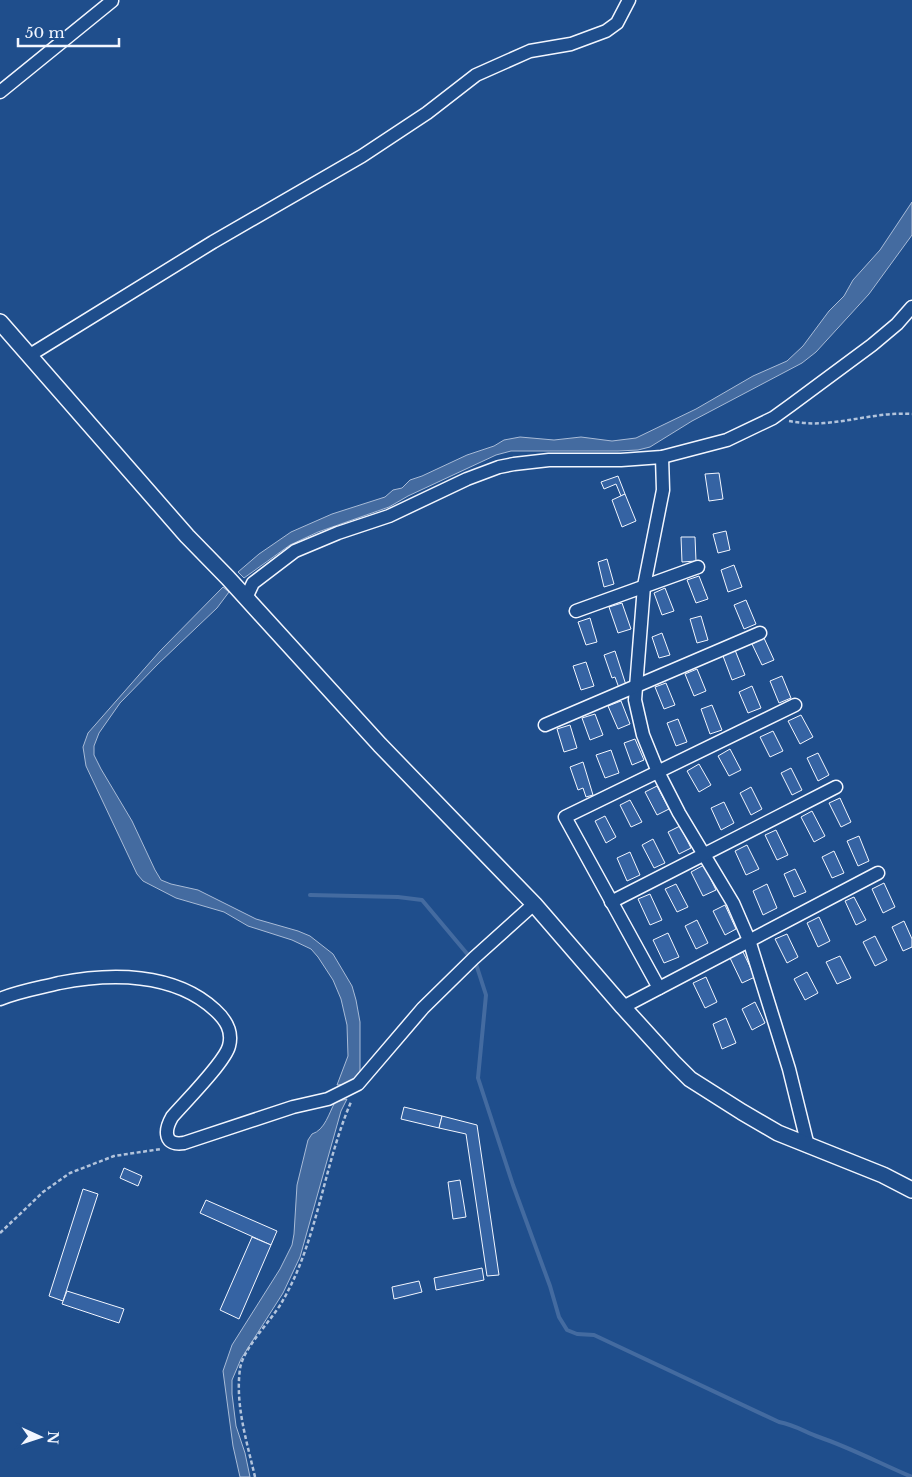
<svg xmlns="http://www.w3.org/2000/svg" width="912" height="1477" viewBox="0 0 912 1477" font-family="'Libre Baskerville',serif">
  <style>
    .water { fill: #446ba0; stroke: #a8bbd7 }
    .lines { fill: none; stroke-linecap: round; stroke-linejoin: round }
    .stream { stroke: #446ba0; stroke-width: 4 }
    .building { fill: #3563a3; stroke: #f2f6ff }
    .minor-casing { stroke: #f2f6ff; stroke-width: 15 }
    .tertiary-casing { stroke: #f2f6ff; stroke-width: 18 }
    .path { stroke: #b3c4dc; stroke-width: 2.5; stroke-dasharray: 4 2.5; stroke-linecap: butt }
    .minor { stroke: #1f4e8c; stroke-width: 12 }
    .tertiary { stroke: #1f4e8c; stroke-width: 15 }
  </style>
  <rect width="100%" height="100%" fill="#1f4e8c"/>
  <!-- water -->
  <g class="water">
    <polygon points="912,202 912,235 869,294 816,352 802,363 692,421 650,447 638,450 618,451 511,451 496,455 408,496 389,507 318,532 290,545 244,578 238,572 259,554 291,532 332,514 385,497 393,490 402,488 410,480 422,476 467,455 494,446 504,440 520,437 554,440 581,437 612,441 636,438 696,409 753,376 787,361 803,346 829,311 844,296 853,280 880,250"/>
    <polygon points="223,587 229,592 217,608 158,664 120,703 99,733 94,746 94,755 101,769 132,821 155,870 161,880 171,884 198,890 256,919 298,931 310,936 333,954 352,986 356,1000 360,1022 360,1072 350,1084 337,1085 348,1056 347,1025 341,999 333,980 318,957 311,949 292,940 248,926 224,912 176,898 143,881 137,874 86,766 83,747 88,733 160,651"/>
    <path d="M 347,1099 L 341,1111 L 300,1257 L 283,1293 L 241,1359 L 232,1380 L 232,1394 L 236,1426 L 245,1453 L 250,1477 L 240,1477 L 233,1446 L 223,1371 L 232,1345 L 280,1269 L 292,1245 L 294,1234 L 297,1185 L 308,1140 L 312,1134 C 325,1130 329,1113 335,1102 Z"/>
  </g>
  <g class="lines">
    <!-- stream -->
    <g class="stream">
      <polyline points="310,895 398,897 422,900 469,956"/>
      <path d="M 476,964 L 486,995 L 478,1078 L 513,1185 L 550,1286 L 559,1317 L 567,1330 L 577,1334 L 594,1335 L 779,1422 C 795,1425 805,1432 819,1437 C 851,1448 881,1464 912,1477"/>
    </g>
  </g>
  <!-- building -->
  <g class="building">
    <polygon points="719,473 723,499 709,501 705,474"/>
    <polygon points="618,476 625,494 621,496 616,484 604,489 601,482"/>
    <polygon points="625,494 636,521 622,527 612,500"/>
    <polygon points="726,531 730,550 718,553 713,534"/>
    <polygon points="681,537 695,537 696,561 682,562"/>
    <polygon points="607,559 614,584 604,587 598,562"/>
    <polygon points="734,565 742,587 728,592 721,570"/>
    <polygon points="699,576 708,599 696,603 687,580"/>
    <polygon points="665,588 674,611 662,615 654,593"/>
    <polygon points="746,600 756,624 744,629 734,605"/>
    <polygon points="622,603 631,629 618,633 609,607"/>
    <polygon points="701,616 708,640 697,643 690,619"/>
    <polygon points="590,618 597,642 586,645 578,622"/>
    <polygon points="662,633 670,655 659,658 652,637"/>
    <polygon points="764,638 774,660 762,665 752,644"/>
    <polygon points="735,650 745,675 732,680 723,656"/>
    <polygon points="615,651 626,685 619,688 615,677 612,678 604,655"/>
    <polygon points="586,662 594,686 581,690 573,666"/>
    <polygon points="697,669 706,691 694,696 685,674"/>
    <polygon points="782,676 791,698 779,703 770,681"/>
    <polygon points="666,683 675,705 664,709 655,687"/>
    <polygon points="752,686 761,708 748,713 739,692"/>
    <polygon points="621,701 630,724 618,729 608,706"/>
    <polygon points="712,705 722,730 710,734 701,709"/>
    <polygon points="595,714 603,735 590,740 582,718"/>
    <polygon points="801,715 813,737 800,744 788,721"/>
    <polygon points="678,719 687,742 676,746 667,723"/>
    <polygon points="570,725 577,748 564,752 557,729"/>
    <polygon points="773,731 783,751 770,757 760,737"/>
    <polygon points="635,739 644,760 632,765 624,743"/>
    <polygon points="730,749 741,770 729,776 718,756"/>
    <polygon points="611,750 619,773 605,778 596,755"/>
    <polygon points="818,753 829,775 818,781 807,758"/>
    <polygon points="583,762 593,795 586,797 583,788 578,790 570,767"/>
    <polygon points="699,764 711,785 699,792 687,771"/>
    <polygon points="791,768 802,790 792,795 781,773"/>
    <polygon points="657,786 669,809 657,815 645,792"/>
    <polygon points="751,787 762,809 751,815 740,793"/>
    <polygon points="840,798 851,822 841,827 829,803"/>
    <polygon points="630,800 642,822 631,827 620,805"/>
    <polygon points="724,802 734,823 721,830 711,808"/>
    <polygon points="812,811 825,836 814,842 801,817"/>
    <polygon points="605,816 616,837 606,843 595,821"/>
    <polygon points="680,826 691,848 679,854 668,832"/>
    <polygon points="776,830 788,855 777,860 765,835"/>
    <polygon points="859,836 869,861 858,866 847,841"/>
    <polygon points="653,839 665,863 654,868 642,845"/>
    <polygon points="747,845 759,869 746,875 735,851"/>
    <polygon points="834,851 844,873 832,878 822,857"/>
    <polygon points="630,852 640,875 627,881 617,858"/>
    <polygon points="704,865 716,890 703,896 691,872"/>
    <polygon points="795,869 806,892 794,897 784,874"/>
    <polygon points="884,883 895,907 883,913 872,889"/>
    <polygon points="676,884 688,907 677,912 665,889"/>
    <polygon points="767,884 777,908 763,915 753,891"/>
    <polygon points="650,894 662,920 650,925 638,899"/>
    <polygon points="854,897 866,920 856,925 845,901"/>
    <polygon points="725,905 736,929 725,935 713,911"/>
    <polygon points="819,917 830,941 818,947 807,923"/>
    <polygon points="697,920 708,943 696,949 685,926"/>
    <polygon points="904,921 912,939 912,947 903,951 892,927"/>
    <polygon points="668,933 679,957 664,963 653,940"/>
    <polygon points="787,934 798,957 787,963 775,939"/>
    <polygon points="875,936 887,960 875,966 863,942"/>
    <polygon points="743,952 755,977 742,983 730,958"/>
    <polygon points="840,956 851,978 837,984 826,962"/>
    <polygon points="807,972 818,993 805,1000 794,979"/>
    <polygon points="706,977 717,1002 705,1008 693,983"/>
    <polygon points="755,1002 765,1023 752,1030 742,1009"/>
    <polygon points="726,1018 736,1043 722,1049 713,1024"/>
    <polygon points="404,1107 442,1116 439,1128 401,1119"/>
    <polygon points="442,1116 477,1125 499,1275 487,1276 466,1134 439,1128"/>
    <polygon points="124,1168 142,1176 138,1186 120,1178"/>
    <polygon points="460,1180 466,1217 453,1219 448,1182"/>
    <polygon points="83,1189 98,1194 63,1301 49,1296"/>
    <polygon points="206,1200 277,1231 271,1245 200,1213"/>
    <polygon points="252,1237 271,1245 239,1319 220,1310"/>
    <polygon points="482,1268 484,1280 436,1290 434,1278"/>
    <polygon points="419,1281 422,1292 394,1299 392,1287"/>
    <polygon points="67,1291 124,1309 119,1323 62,1304"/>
  </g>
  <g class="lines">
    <defs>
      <g id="minor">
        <polyline points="0,92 112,1"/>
        <polyline points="30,355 213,242 362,156 427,113 476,75 530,51 571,44 606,31 617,23 629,0"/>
        <polyline points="662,457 663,490 644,586 635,700 643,735 658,772 679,813 733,903 749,940 789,1069 808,1146"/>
        <polyline points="246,598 253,583 295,551 338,533 389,516 467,479 499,467 514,464 549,460 621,460 662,457 727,440 773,418 791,405 872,345 897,324 912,307"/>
        <polyline points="576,611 698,567"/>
        <polyline points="545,725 760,633"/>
        <polyline points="611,902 836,787"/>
        <polyline points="659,988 565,817 795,705"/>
        <path d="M 0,999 C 19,991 39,988 59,983 C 110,973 174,972 215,1010 C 226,1020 233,1031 229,1046 C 225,1062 184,1103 172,1117 C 164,1131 164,1146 184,1143 L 293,1107 L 328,1099 L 358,1084 L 423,1008 L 474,958 L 534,904"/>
        <polyline points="623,1007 878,873"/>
      </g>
      <polyline id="tertiary" points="0,322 187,536 228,578 380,745 534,904 623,1007 673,1062 690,1079 742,1112 778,1133 883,1175 912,1190"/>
    </defs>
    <!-- minor casing -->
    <use href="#minor" class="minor-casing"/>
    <!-- tertiary casing -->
    <use href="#tertiary" class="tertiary-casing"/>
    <!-- path -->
    <g class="path">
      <path d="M 789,421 C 800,423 812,424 824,423 C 854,421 881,412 912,414"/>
      <polyline points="0,1233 43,1192 70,1173 114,1156 161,1149"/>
      <path d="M 255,1477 C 247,1442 235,1405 240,1369 C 243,1348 271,1321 282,1302 C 318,1240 323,1167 351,1102"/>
    </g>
    <!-- minor -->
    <use href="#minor" class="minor"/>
    <!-- tertiary -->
    <use href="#tertiary" class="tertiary"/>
  </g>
  <!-- north arrow -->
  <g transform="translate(40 1437) rotate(93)" stroke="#1f4e8c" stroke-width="4" paint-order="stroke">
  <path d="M0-4L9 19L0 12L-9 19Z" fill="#f2f6ff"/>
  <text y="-8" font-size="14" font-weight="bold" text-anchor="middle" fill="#f2f6ff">N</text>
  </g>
  <!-- scale -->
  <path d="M18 38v8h101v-8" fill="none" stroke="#f2f6ff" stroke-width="2.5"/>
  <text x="25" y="38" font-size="15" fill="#f2f6ff" stroke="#1f4e8c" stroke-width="4" paint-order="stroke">50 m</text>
</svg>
